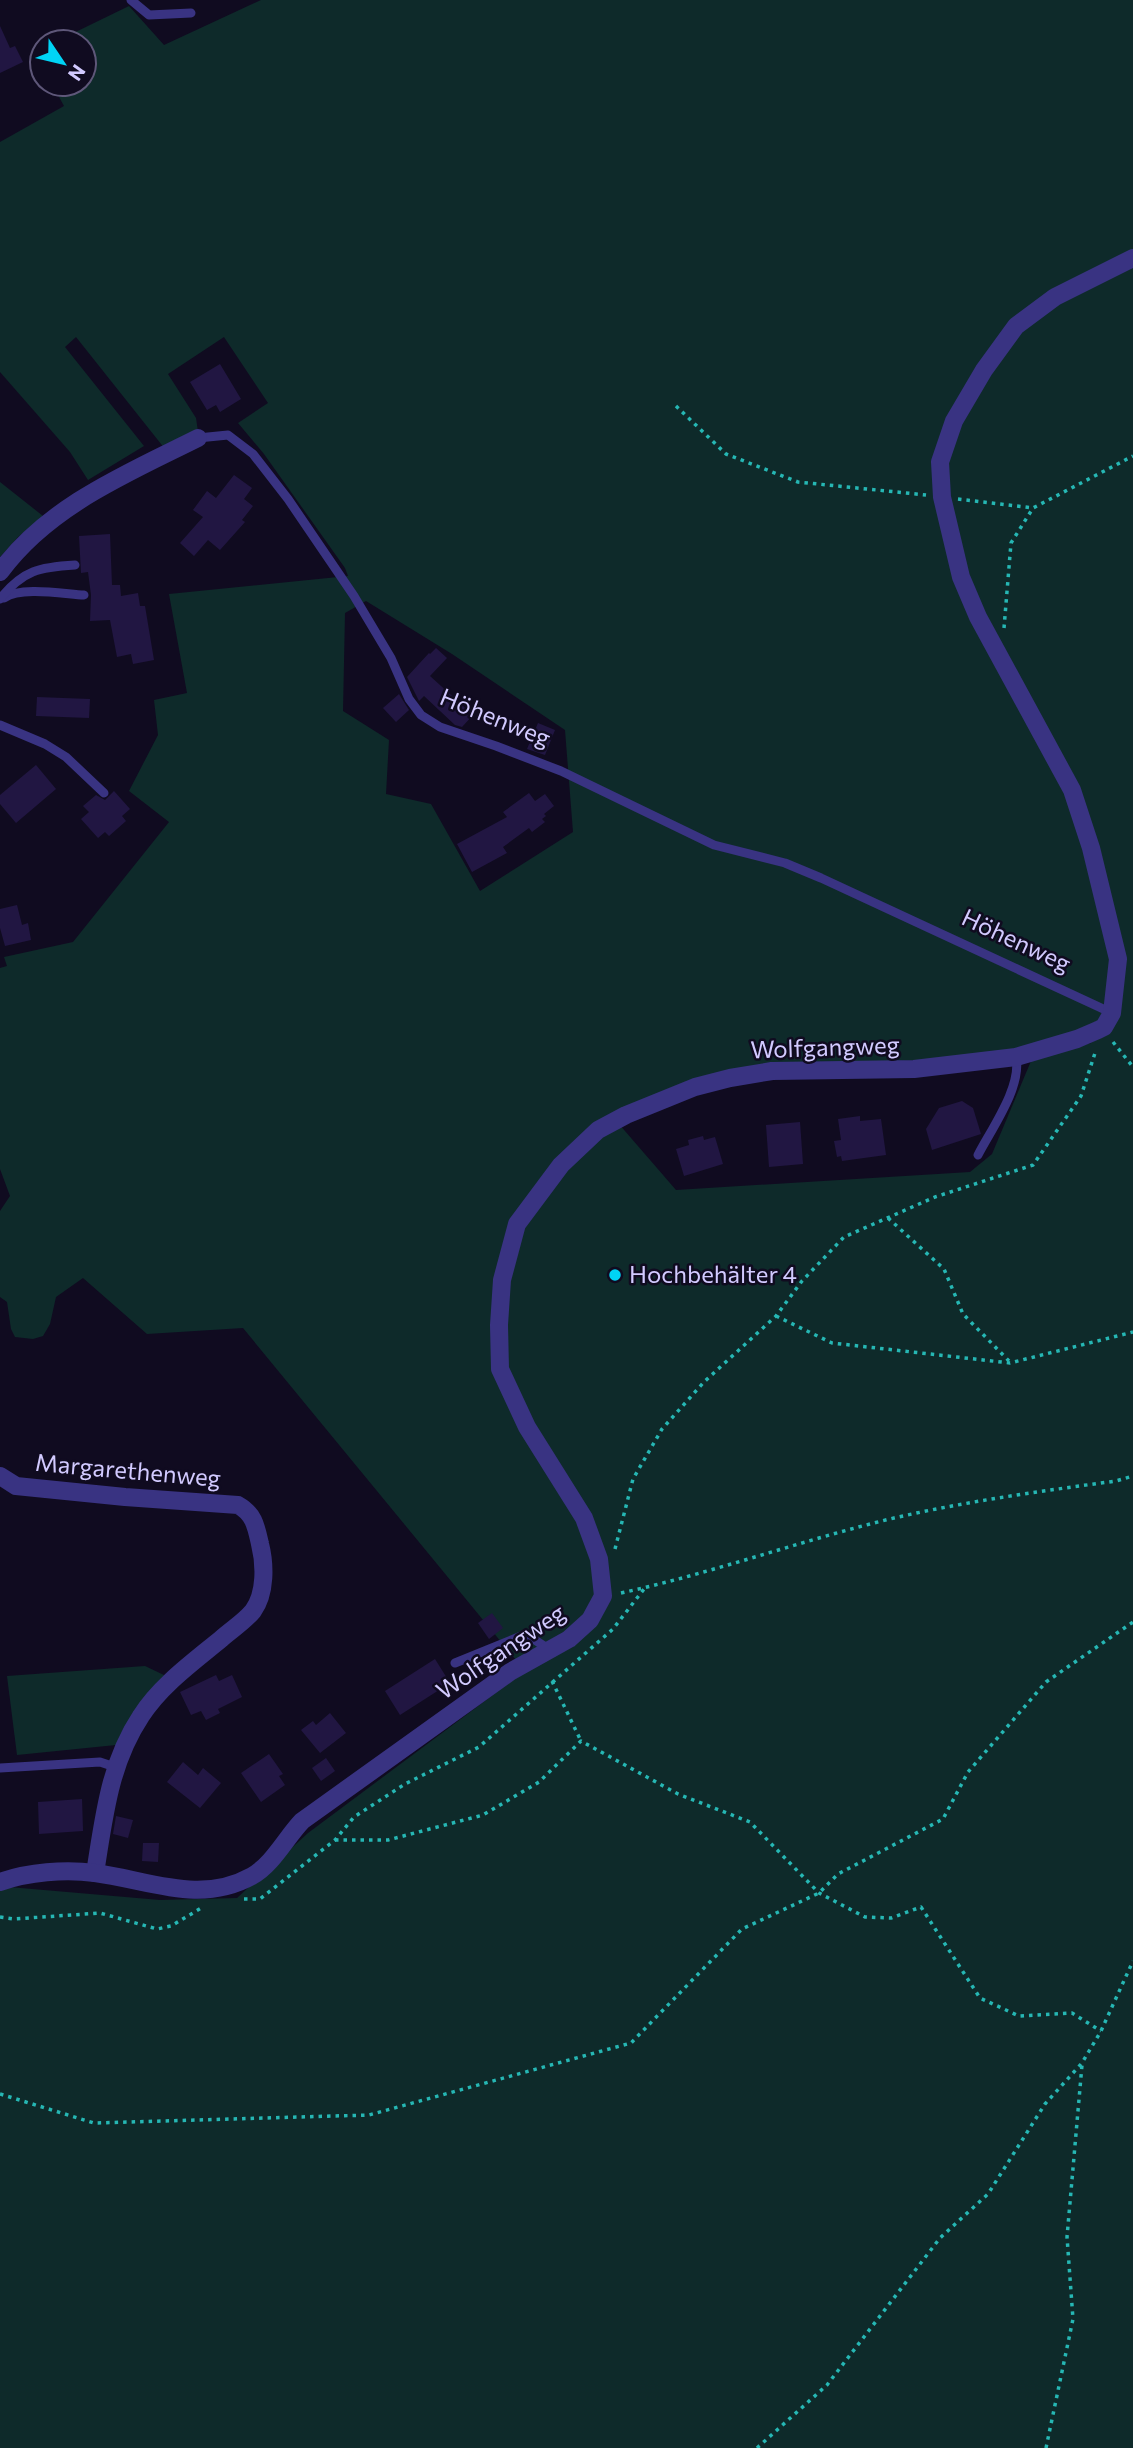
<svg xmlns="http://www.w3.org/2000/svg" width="1133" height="2448" viewBox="0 0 1133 2448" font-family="Commissioner,sans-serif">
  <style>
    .green { fill: #0e2a2a; fill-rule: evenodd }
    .building { fill: #211642 }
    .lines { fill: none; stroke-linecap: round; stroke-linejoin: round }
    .path { stroke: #26b7b4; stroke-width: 3.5; stroke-dasharray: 3.5 5; stroke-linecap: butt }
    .lane { stroke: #393382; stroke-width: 9 }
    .street { stroke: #393382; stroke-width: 18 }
    .poi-dot { fill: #00d4f5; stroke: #100b20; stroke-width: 2.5 }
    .labels { text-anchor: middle; stroke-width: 5; stroke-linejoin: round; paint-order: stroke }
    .street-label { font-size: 24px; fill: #d2caff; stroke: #100b20 }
    .poi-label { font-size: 24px; fill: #d2caff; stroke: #100b20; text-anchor: start }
  </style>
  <rect width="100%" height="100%" fill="#100b20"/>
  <!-- green -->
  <g class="green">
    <path d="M 261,0 L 1133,0 L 1133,2448 L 0,2448 L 0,1877 L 9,1887 L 160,1900 L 237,1898 L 308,1833 L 525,1671 L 243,1328 L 147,1334 L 83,1278 L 56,1297 L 50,1324 L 43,1336 L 33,1339 L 15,1337 L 11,1329 L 7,1302 L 0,1297 L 0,1211 L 10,1196 L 0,1169 L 0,968 L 7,966 L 4,957 L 73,942 L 169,822 L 129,791 L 158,735 L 154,700 L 187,693 L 169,594 L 348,576 L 345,568 L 264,454 L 238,423 L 268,403 L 224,337 L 168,374 L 196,418 L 198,432 L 165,449 L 76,337 L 65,347 L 144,446 L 88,480 L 70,452 L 0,372 L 0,142 L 64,106 L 52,84 L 84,84 L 84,42 L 55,42 L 129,6 L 164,45 ZM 366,601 L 452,654 L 565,730 L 573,832 L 480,891 L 431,804 L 386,794 L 389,740 L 343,711 L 345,613 ZM 1095,1027 L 1091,1043 L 1031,1061 L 992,1154 L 970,1172 L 676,1190 L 612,1116 L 809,1062 L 968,1060 L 1052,1042 Z"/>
    <polygon points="0,482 43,516 18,537 0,557"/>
    <polygon points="145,1666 166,1676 116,1745 17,1755 7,1676"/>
  </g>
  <!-- building -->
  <g class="building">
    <polygon points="0,26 10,48 15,46 23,62 0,73"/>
    <polygon points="220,364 241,399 220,412 216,405 207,410 190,382"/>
    <polygon points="234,475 252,488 244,499 253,506 242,520 245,522 220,550 208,540 194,556 180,543 203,517 193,510 207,491 216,498"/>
    <polygon points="110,534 112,585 120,585 121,596 138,593 140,606 145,606 154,660 133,664 131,654 117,657 110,620 90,621 91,595 88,572 81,573 79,536"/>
    <polygon points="436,648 447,658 430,676 473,715 462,727 455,725 424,696 419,701 407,677 429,653 430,654"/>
    <polygon points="399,694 409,710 396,722 383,708"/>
    <polygon points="37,697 90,699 89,718 36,716"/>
    <polygon points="538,723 555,730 545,755 527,749"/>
    <polygon points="36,765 56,789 16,823 0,804 0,795"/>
    <polygon points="114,791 130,809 122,816 126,821 109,836 105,832 98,838 81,819 89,812 83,806 96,795 105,800"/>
    <polygon points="529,793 535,801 545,794 554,806 544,814 546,816 542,819 545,822 532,832 529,828 503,847 507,853 472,872 457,844 507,817 503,812"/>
    <polygon points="17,905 22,925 28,923 31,940 5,946 0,928 0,909"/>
    <polygon points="962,1101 973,1108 981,1134 932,1150 926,1129 939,1108"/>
    <polygon points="860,1116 860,1121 881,1119 886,1155 842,1161 841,1156 837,1157 834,1141 841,1140 838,1119"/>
    <polygon points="800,1122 803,1164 769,1167 766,1125"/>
    <polygon points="703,1136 704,1140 715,1137 723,1164 684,1176 676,1149 689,1145 688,1140"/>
    <polygon points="492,1613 503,1628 489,1639 478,1623"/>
    <polygon points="435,1659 450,1683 400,1715 385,1691"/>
    <polygon points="216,1675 219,1681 232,1675 242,1697 218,1709 220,1713 206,1720 201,1711 191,1715 180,1692"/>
    <polygon points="330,1713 346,1733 320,1753 301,1730 313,1721 316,1725"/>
    <polygon points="269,1754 283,1774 279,1776 285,1785 261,1802 241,1773"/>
    <polygon points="326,1758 335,1771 321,1781 312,1768"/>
    <polygon points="183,1762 198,1775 203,1768 221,1783 200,1808 167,1782"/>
    <polygon points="82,1799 83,1831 39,1834 38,1802"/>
    <polygon points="116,1816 133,1820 128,1838 113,1834"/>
    <polygon points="143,1843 159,1843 158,1862 142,1861"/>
  </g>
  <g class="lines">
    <!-- path -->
    <g class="path">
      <polyline points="676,406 726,454 798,482 926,495"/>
      <polyline points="958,499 1033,508"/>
      <polyline points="1004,628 1011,543 1033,508 1133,456"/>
      <polyline points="1113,1042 1133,1067"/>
      <polyline points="888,1218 944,1269 963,1314 1009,1361"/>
      <polyline points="776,1316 832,1343 1010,1363 1133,1332"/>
      <polyline points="615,1549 633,1479 662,1429 704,1382 776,1316 802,1281 844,1237 935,1197 1033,1165 1081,1096 1096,1050"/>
      <path d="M 621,1593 C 713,1573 802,1540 894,1518 C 968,1501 1042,1491 1116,1481 L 1133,1476"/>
      <polyline points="552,1681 581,1741"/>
      <polyline points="335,1840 388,1840 483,1815 539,1782 581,1741 678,1794 750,1822 819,1893 865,1917 891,1918 921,1907 980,1998 1019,2016 1072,2013 1101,2031"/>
      <polyline points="244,1899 260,1899 335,1840 354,1817 405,1784 479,1747 613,1629 644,1589"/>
      <polyline points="0,1917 14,1919 100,1913 157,1929 171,1926 203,1907"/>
      <polyline points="0,2094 94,2123 369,2115 631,2043 742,1929 819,1893 838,1874 943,1819 968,1772 1046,1682 1133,1622"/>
      <polyline points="757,2448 827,2385 940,2238 988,2194 1045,2104 1082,2063 1101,2031 1133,1961"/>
      <polyline points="1046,2448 1073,2319 1067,2237 1082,2065"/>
    </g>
    <!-- lane -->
    <g class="lane">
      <polyline points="131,0 149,15 191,13"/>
      <polyline points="198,438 228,435 253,454 288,499 354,596 391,658 409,699 421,715 440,727 496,746 561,771 714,845 785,863 821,878 1112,1013"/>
      <path d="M 4,598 C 21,586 64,594 84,595"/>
      <path d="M 0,599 C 23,570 40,567 75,565"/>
      <polyline points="0,725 45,744 66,757 104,793"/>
      <path d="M 978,1155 C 992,1128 1022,1087 1016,1057"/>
      <polyline points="455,1663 526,1634 550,1650"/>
      <polyline points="0,1768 100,1762 115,1767"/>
    </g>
    <!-- street -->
    <g class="street">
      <path d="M 0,572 C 48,506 128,473 198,438"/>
      <path d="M 0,1476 L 16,1486 L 125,1497 L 238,1505 C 254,1514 256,1526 260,1544 C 265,1564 266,1593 253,1611 C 244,1622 231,1630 221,1639 C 193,1662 160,1686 141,1716 C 109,1764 104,1818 95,1873"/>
      <path d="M 0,1882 C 28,1872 65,1869 95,1873 C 149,1880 200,1905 252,1876 C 273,1864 285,1839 302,1821 L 510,1672 L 569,1639 L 590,1620 L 603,1596 L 599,1559 L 584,1518 L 527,1427 L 500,1369 L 499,1325 L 502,1280 L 517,1224 L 561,1165 L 598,1130 L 626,1115 L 695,1087 L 730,1078 L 772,1071 L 914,1069 L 1016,1057 L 1077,1039 L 1098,1030 L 1104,1027 L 1112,1013 L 1118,959 L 1091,848 L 1072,790 L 978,617 L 961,577 L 942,497 L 940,462 L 954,421 L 984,370 L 1016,326 L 1055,297 L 1133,258"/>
    </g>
  </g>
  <!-- markers -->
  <circle class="poi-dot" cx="615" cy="1275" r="7"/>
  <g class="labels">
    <!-- street labels -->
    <g class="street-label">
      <text transform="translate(495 718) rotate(22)" y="8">Höhenweg</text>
      <text transform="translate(1016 941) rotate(25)" y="8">Höhenweg</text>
      <text transform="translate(825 1048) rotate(-2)" y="8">Wolfgangweg</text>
      <text transform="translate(128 1471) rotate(5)" y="8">Margarethenweg</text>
      <text transform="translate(501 1652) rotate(-34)" y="8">Wolfgangweg</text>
    </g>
    <!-- poi labels -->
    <g class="poi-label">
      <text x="629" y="1283">Hochbehälter 4</text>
    </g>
  </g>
  <!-- north arrow -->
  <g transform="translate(63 63) rotate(125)"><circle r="33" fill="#100b20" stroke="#5e5779" stroke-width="2"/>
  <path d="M0-5L12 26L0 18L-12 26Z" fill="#00d4f5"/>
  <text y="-10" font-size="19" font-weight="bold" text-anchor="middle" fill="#d2caff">N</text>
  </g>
</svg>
